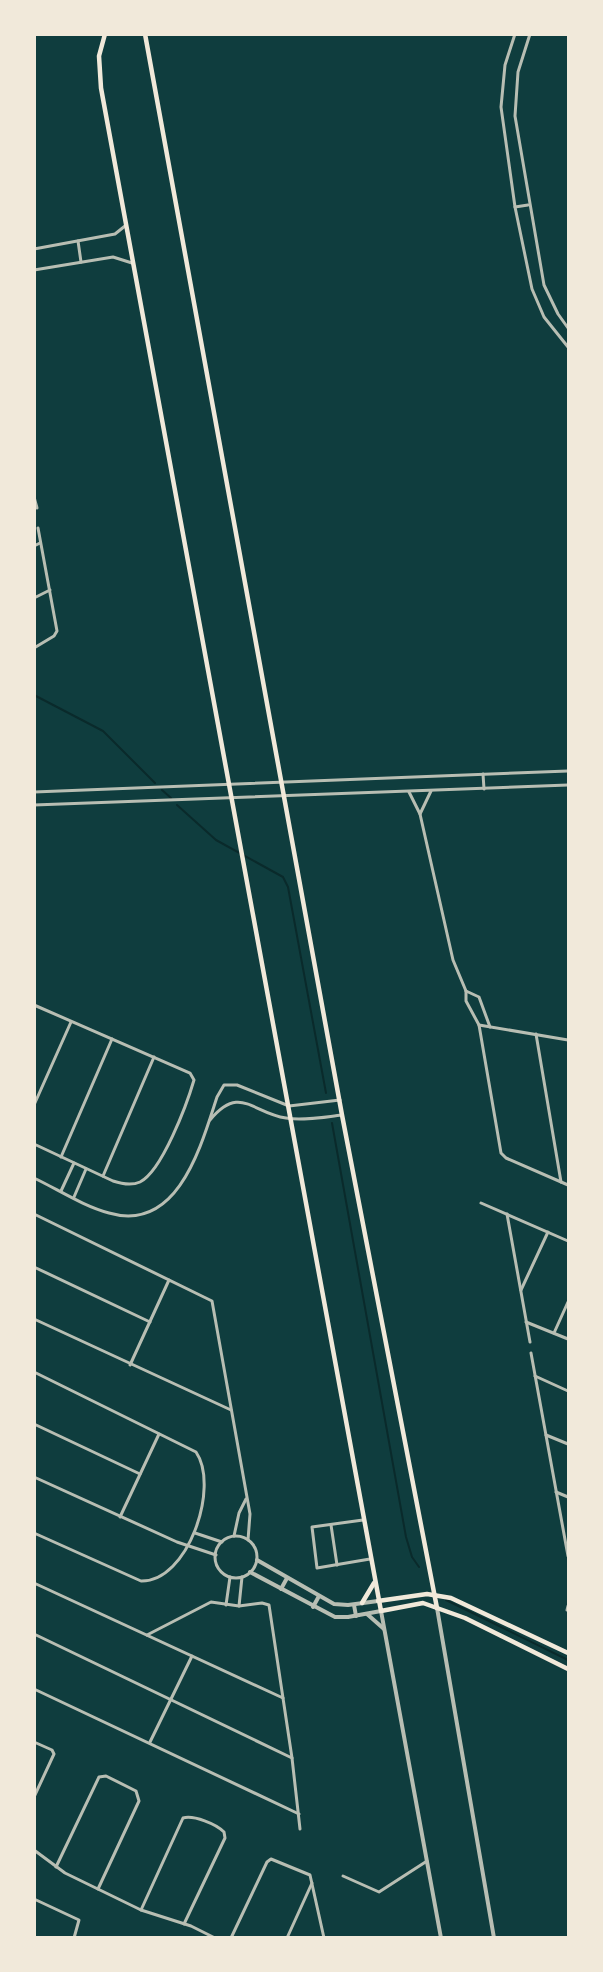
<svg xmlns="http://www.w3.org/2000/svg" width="603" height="1972" viewBox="0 0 603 1972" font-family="Manrope,sans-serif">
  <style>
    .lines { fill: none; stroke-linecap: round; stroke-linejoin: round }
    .stream { stroke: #0a2a2b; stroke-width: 2 }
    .minor { stroke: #b8beb3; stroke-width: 3 }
    .tertiary { stroke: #b8beb3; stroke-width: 4 }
    .secondary { stroke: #f1e9da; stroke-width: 4.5 }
  </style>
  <rect width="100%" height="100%" fill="#0f3d3e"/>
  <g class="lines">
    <!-- stream -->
    <g class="stream">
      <polyline points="34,695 103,731 155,783"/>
      <polyline points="162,790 171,798"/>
      <polyline points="177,805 216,840 283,877 288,887 326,1093"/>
      <polyline points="332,1123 406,1537 412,1557 419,1567"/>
      <polyline points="446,1600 568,1660"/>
    </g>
    <!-- minor -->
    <g class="minor">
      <polyline points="515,34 505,65 501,107 515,207 532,289 544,317 568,347"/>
      <polyline points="530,34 518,72 515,116 544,285 558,314 568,328"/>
      <polyline points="515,207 528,205"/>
      <polyline points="78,241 81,262"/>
      <polyline points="34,249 115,234 125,226"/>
      <polyline points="34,270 113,257 132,263"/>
      <polyline points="34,497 37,508"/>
      <polyline points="34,546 40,543"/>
      <polyline points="34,598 50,590"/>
      <polyline points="34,648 54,636 57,631 38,528"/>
      <polyline points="483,774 484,789"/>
      <polyline points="34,792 568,771"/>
      <polyline points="409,792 420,814 453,960 466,991 466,1001 479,1025 501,1153 506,1158 568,1185"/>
      <polyline points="34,805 568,785"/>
      <polyline points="420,814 431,791"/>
      <polyline points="466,991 479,997 490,1027"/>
      <path d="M 34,1005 L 190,1073 L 194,1080 C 187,1104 162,1171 140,1182 C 131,1186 122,1184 113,1181 L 34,1144"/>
      <polyline points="479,1025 568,1040"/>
      <polyline points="536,1034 561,1182"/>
      <polyline points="34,1105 71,1022"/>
      <path d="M 210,1120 C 240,1084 252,1113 286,1118 C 304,1121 324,1117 342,1115"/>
      <polyline points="61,1157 112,1039"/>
      <polyline points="103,1176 154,1057"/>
      <path d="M 34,1178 C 59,1190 83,1206 109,1213 C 178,1233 201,1146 217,1097 L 224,1085 L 237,1085 L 289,1106 L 340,1100"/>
      <polyline points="61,1191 74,1163"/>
      <polyline points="74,1197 86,1169"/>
      <polyline points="481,1203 568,1241"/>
      <polyline points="34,1214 212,1301 250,1514 248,1540"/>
      <polyline points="507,1214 530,1342"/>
      <polyline points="34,1267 150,1322"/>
      <polyline points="521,1290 548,1232"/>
      <polyline points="34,1319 231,1410"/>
      <polyline points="526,1322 568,1339"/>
      <polyline points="554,1333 568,1302"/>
      <polyline points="531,1353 568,1556"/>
      <polyline points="130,1365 169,1280"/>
      <path d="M 34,1372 L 196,1452 C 220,1487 188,1582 141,1581 L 34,1533"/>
      <polyline points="535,1376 568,1391"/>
      <polyline points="34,1424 140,1474"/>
      <polyline points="546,1435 568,1444"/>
      <polyline points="34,1477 177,1542 216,1555"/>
      <polyline points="556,1492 568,1497"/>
      <polyline points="120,1517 159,1434"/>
      <polyline points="363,1520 312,1527 317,1568 370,1559"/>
      <polyline points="331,1525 337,1565"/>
      <polyline points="195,1533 222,1542"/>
      <polyline points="234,1536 239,1513 246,1499"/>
      <circle cx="236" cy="1557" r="21"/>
      <polyline points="34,1583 283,1698"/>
      <polyline points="226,1605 230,1577"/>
      <polyline points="239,1606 242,1577"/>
      <polyline points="567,1610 568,1606"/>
      <polyline points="34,1634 292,1758"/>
      <polyline points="147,1635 211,1602 239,1606 262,1603 269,1605 292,1758 300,1829"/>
      <polyline points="34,1689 299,1814"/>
      <polyline points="34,1742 52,1750 54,1754 34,1797"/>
      <polyline points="150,1742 192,1656"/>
      <polyline points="34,1850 65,1873 141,1910 191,1926 215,1938"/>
      <polyline points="56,1867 99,1777 106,1776 136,1791 139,1801 98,1889"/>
      <polyline points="343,1876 379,1892 427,1861"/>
      <polyline points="34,1899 79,1920 74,1938"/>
      <path d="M 141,1910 L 183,1818 C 194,1815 216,1824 224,1832 L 225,1838 L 184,1924"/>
      <polyline points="231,1938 267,1862 271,1859 310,1875 324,1938"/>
      <polyline points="287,1938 312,1883"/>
    </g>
    <!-- tertiary -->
    <g class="tertiary">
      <polyline points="257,1560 334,1604 348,1605 378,1601"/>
      <polyline points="250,1572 335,1617 348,1617 381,1611 441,1938"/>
      <polyline points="281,1589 287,1578"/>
      <polyline points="354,1605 356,1616"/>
      <polyline points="313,1607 319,1596"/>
      <polyline points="437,1608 494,1938"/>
      <polyline points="367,1614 384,1629"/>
    </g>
    <!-- secondary -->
    <g class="secondary">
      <polyline points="105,34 99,56 101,88 381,1611 423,1603 465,1618 568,1669"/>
      <polyline points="145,34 342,1115 437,1608"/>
      <polyline points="378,1601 427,1594 451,1598 568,1653"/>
      <polyline points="362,1603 374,1583"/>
    </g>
  </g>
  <!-- border -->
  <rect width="603" height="1972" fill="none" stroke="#f1e9da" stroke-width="72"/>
</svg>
